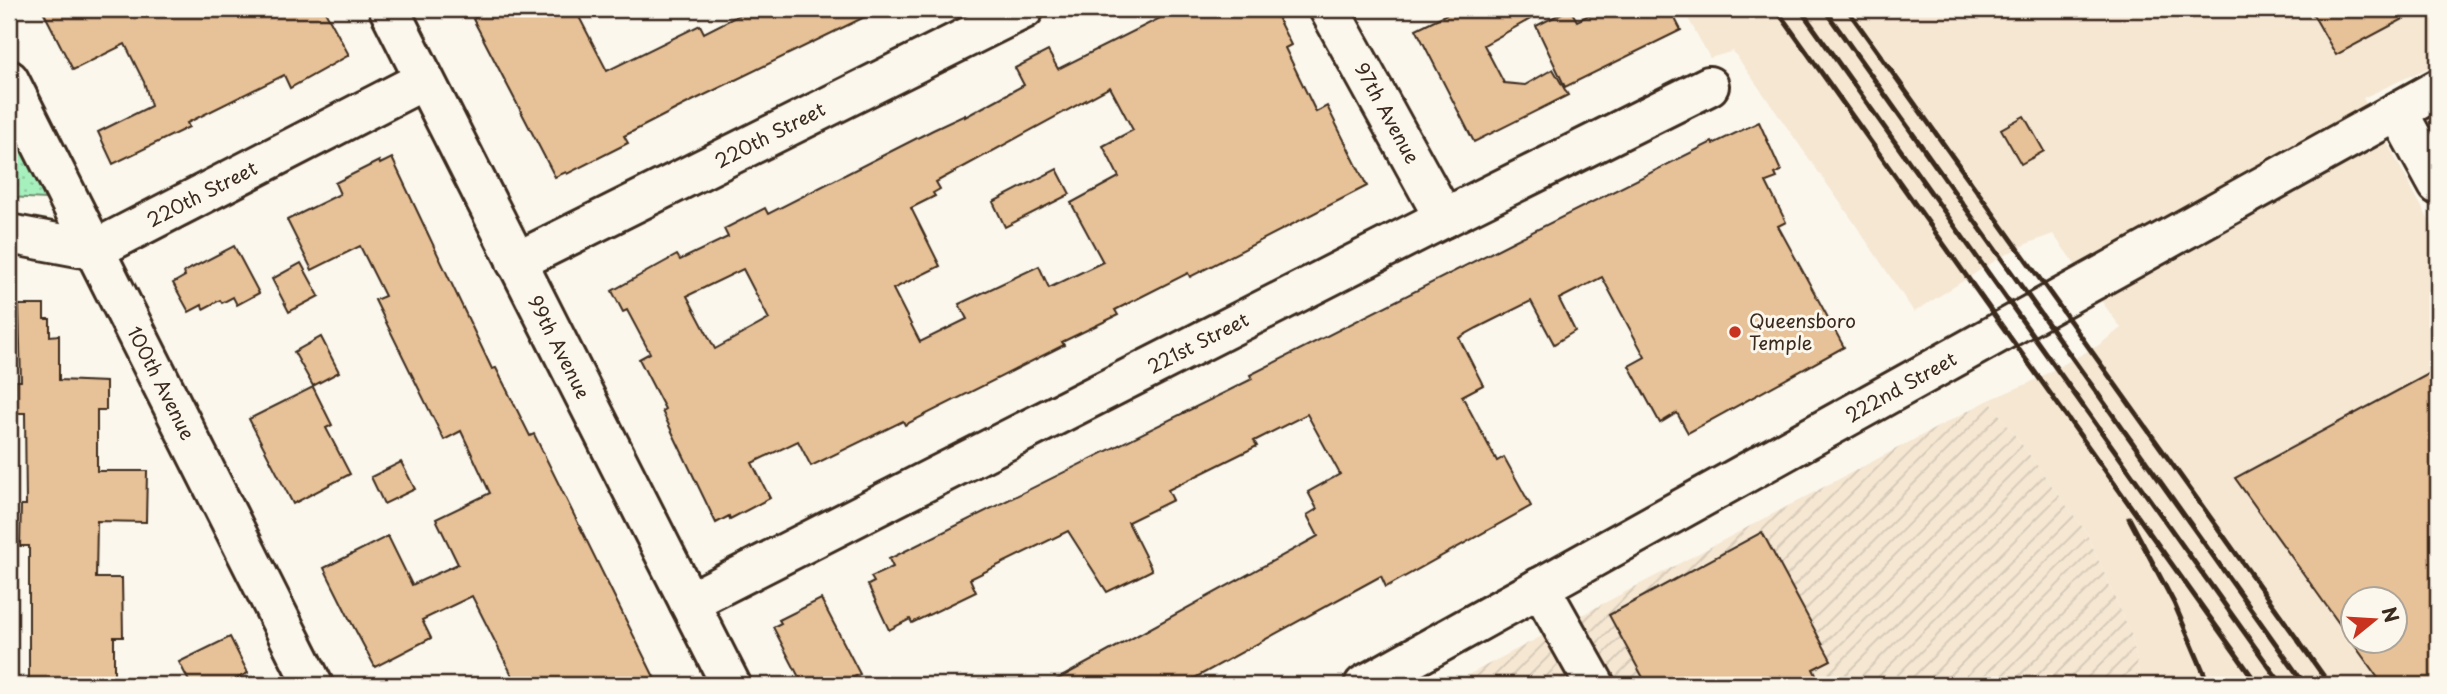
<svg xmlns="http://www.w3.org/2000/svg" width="2447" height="694" viewBox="0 0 2447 694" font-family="'Playpen Sans',sans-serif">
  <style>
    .built { fill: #f5e7d2; fill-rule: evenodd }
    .industrial { fill: url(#industrial-furrows) }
    .grass { fill: url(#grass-dots); stroke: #708d6e; stroke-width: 2 }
    .building { fill: #e7c197; stroke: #3b2a1e; stroke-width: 2; fill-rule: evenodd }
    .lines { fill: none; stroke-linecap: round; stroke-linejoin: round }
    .minor-casing { stroke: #3b2a1e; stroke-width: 44 }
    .minor { stroke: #fbf7ec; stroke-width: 38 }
    .rail { stroke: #3b2a1e; stroke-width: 5 }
    .poi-dot { fill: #c8321e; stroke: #fbf7ec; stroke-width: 2.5 }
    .labels { text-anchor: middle; stroke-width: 6; stroke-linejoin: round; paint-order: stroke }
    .street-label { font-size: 19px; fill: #3b2a1e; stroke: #fbf7ec }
    .poi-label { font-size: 19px; fill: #3b2a1e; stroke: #fbf7ec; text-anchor: start }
  </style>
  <defs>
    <pattern id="industrial-furrows" width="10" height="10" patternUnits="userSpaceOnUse" patternTransform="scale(1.75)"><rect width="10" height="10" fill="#f5e7d2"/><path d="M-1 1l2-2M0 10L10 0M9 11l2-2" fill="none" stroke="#d3c6b4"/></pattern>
    <pattern id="grass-dots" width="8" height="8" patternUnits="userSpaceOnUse" patternTransform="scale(1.75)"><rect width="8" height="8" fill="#a6f0be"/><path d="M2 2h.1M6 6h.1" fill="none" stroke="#90cea3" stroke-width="1.8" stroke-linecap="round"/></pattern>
  </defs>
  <rect width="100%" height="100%" fill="#fbf7ec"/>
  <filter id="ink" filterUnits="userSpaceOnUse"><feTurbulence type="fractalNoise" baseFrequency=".0143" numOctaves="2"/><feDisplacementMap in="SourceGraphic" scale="14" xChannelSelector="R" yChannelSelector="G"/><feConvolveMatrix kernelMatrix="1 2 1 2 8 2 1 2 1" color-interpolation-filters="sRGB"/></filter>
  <g filter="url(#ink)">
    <!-- built -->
    <path class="built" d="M 1683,9 L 2438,9 L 2438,63 L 2363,98 L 2438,237 L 2438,685 L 2142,685 L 2131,634 L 2086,532 L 1989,400 L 2029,383 L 2099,345 L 2121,328 L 2053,234 L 2026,244 L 2001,257 L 1914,312 L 1851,218 L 1733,51 L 1710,58 ZM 2352,600 L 2394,600 L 2394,642 L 2352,642 Z"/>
    <!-- industrial -->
    <polygon class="industrial" points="1989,400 2086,532 2131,634 2142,685 1449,685"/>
    <!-- grass -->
    <polygon class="grass" points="9,121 45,199 9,197"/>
    <!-- building -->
    <g class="building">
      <polygon points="42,9 324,9 349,55 290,88 284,75 187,123 189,127 113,164 98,132 151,106 144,82 125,44 73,70"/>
      <polygon points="471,9 575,9 607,71 700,25 704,33 751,9 881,9 684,105 624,136 628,143 567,174 566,172 555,177 473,19 476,18"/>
      <path d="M 1178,9 L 1273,9 L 1291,45 L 1285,48 L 1316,112 L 1327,106 L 1367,186 L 1190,277 L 1188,273 L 1115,310 L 1118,315 L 1062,342 L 1064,345 L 905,425 L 903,421 L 811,466 L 798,441 L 752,463 L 770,498 L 730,519 L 729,516 L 716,523 L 662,411 L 665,409 L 639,359 L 650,353 L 627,310 L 623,312 L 612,291 L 677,255 L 680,260 L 728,237 L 724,229 L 765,208 L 768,214 L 933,130 L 965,115 L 965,117 L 1024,85 L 1015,68 L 1048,51 L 1058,69 ZM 1110,87 L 1133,130 L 1103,146 L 1119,177 L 1071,203 L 1103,262 L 1049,288 L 1039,266 L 959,304 L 967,319 L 920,342 L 893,289 L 940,266 L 911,208 L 935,196 L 933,193 L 940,189 L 936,182 ZM 743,269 L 769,319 L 715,349 L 687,296 Z"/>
      <polygon points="1457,9 1548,9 1484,45 1504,83 1525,85 1553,69 1568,95 1474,142 1416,29"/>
      <polygon points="1570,9 1577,21 1601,9 1670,9 1681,30 1565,87 1536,26"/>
      <polygon points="2310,9 2422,9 2336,55"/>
      <polygon points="2024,116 2044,151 2021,164 2001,129"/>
      <polygon points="1759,122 1781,171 1775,174 1777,178 1766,182 1786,222 1778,226 1844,347 1688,433 1677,413 1660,423 1629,366 1645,357 1602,277 1559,299 1575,331 1554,344 1531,301 1477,328 1459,338 1483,385 1462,396 1497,461 1504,457 1531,506 1386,587 1381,576 1182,685 1047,685 1318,536 1307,515 1317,509 1308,492 1340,474 1307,414 1254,441 1257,446 1168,490 1173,500 1128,522 1152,570 1134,579 1107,592 1068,531 970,579 976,592 912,623 910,619 889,630 868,585 874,582 871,577 893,567 889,559 1252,379 1250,375 1516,240 1712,142 1713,144"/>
      <polygon points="392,158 492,369 496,368 530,436 534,434 658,685 517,685 472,596 422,620 431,638 375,667 349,618 324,568 388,536 412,585 458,564 436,519 490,493 461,431 444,440 375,300 385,296 360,246 312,270 287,220 340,194 335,183 379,161 380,164"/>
      <polygon points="1057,169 1070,194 1005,227 993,202"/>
      <polygon points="234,246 259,293 237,305 233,297 222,303 220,300 203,309 202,305 189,312 173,283 185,276 184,272"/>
      <polygon points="301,263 319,296 289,312 272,279"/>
      <polygon points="19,305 44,305 44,319 50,319 50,336 59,335 59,380 106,382 106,410 97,410 97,471 147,471 146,522 97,521 96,578 122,578 123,637 114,637 114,685 29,685 29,546 20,546 21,505 26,505 25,413 16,413 16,381 21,381"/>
      <polygon points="321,337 339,372 313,386 294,352"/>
      <path d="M 2438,369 L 2438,685 L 2383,685 L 2235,478 ZM 2353,599 L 2395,599 L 2395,641 L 2353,641 Z"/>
      <polygon points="313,387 332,425 326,428 350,474 293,504 249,419"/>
      <polygon points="401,462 415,489 384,504 371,477"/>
      <polygon points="1762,532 1831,660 1813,669 1821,685 1647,685 1609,615"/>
      <polygon points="821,599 860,674 839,685 803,685 773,627 781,623 779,620"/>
      <polygon points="230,637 248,673 224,685 191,685 179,662"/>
    </g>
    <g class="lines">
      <defs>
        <g id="minor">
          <polyline points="389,9 731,685"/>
          <polyline points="1329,9 1444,218"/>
          <polyline points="9,80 313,685"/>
          <polyline points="2398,112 2438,185"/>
          <polyline points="9,234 94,250 424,80"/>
          <polyline points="516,262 1024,9"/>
          <polyline points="1540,587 1595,685"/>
          <polyline points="689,602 1444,218 1709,86"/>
          <polyline points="1364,685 2438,89"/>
        </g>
      </defs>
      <!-- minor casing -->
      <use href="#minor" class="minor-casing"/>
      <!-- minor -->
      <use href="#minor" class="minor"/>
      <!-- rail -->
      <g class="rail">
        <polyline points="1776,9 2258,685"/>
        <polyline points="1800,9 2282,685"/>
        <polyline points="1824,9 2305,685"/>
        <polyline points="1847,9 2330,685"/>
        <polyline points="2129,518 2174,603 2209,685"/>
      </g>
    </g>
  </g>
  <!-- markers -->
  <circle class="poi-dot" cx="1735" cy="332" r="7"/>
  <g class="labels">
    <!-- street labels -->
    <g class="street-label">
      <text transform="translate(1387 113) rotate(61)" y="7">97th Avenue</text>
      <text transform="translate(770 135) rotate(-27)" y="7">220th Street</text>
      <text transform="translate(202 194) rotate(-27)" y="7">220th Street</text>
      <text transform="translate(1198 343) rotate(-27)" y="7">221st Street</text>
      <text transform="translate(559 347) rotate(63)" y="7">99th Avenue</text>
      <text transform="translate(161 383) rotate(63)" y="7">100th Avenue</text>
      <text transform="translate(1901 387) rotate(-29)" y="7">222nd Street</text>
    </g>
    <!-- poi labels -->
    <g class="poi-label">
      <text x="1749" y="328">Queensboro<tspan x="1749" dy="22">Temple</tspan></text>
    </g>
  </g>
  <!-- margin -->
  <rect width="2447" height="694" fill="none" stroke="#fbf7ec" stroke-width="35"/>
  <rect x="18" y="18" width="2412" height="659" fill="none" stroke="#3b2a1e" stroke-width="2.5" filter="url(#ink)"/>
  <!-- north arrow -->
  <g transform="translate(2374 620) rotate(72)"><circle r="33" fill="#fbf7ec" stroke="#aea59a" stroke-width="2"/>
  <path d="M0-5L12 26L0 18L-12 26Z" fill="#c8321e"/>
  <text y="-10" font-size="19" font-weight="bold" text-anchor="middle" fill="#3b2a1e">N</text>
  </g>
</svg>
